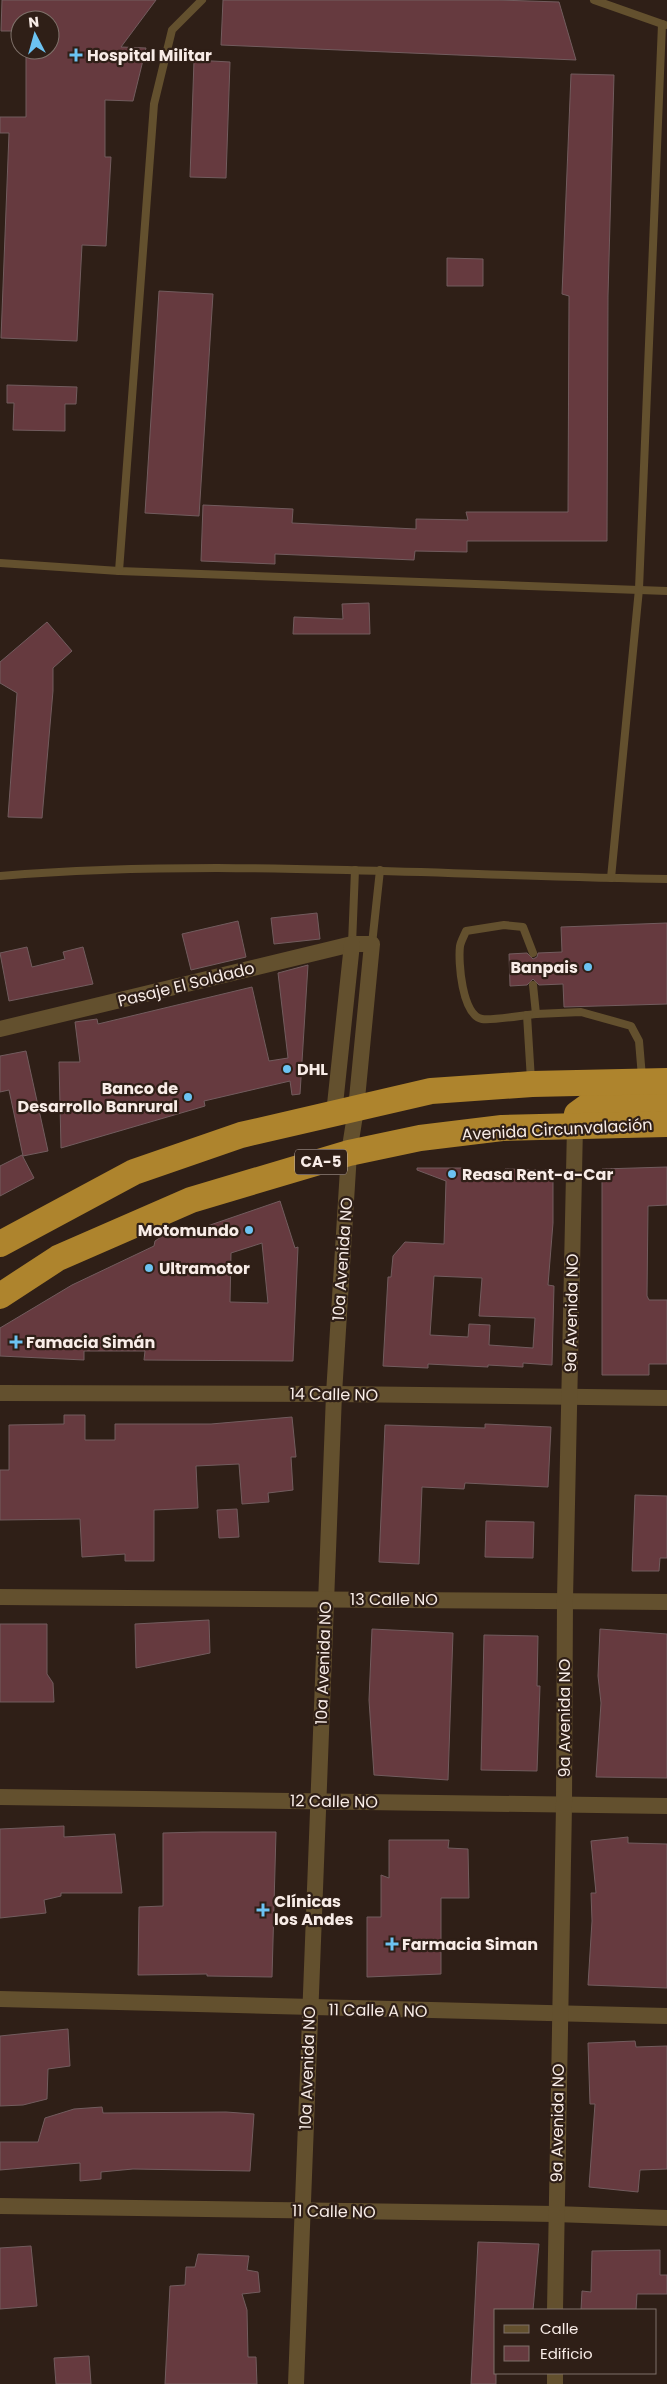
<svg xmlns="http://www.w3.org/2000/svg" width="667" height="2384" viewBox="0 0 667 2384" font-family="Poppins,sans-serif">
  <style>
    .building { fill: #663a3f; stroke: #725c5e; fill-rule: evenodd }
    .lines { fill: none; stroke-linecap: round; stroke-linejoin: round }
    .service { stroke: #63502e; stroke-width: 8 }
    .minor { stroke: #63502e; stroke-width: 16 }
    .trunk { stroke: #ae842d; stroke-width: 26 }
    .poi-dot { fill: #6cc3f2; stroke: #2f1f17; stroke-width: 2 }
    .labels { text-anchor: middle; stroke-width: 4.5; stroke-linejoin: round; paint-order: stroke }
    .shield { fill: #2f1f17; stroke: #bcaea9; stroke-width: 1 }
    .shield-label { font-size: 15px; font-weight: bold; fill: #f8ece7 }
    .poi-label { font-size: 16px; font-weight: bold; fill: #f8ece7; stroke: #2f1f17; text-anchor: start }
    .street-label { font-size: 16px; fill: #f8ece7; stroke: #2f1f17 }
  </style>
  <rect width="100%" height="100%" fill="#2f1f17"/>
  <!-- building -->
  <g class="building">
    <polygon points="2,0 156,0 121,47 146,48 133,101 105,100 105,157 111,157 106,246 82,245 77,341 1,338 9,133 0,133 0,117 26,117 26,50 50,50 50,20 20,20 20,31 1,31"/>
    <polygon points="223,0 498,0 559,2 576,60 221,45"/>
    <polygon points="194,60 230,62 226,178 190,177"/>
    <polygon points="571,74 614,75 608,296 607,541 467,541 467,552 415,551 414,560 275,554 275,564 201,561 203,505 293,509 292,523 416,529 416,519 468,520 466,512 568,512 569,296 562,294"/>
    <polygon points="447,258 483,259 483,286 447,286"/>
    <polygon points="159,291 213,294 199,516 145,513"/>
    <polygon points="7,385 77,387 76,404 65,404 65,431 13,430 14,403 7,403"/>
    <polygon points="369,603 370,634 293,634 294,617 343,619 342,604"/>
    <polygon points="47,622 72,651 53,668 53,691 42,818 8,817 17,693 0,683 0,662"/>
    <polygon points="317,913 320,939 274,944 271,918"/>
    <polygon points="238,921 246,957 191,970 182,934"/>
    <polygon points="667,923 667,1004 564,1007 563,984 539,985 533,979 527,985 510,986 509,954 527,953 533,959 537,957 538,953 562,952 561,927"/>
    <polygon points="27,947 32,967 65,959 63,952 83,947 93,984 9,1001 0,953"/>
    <polygon points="308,965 300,1094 292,1095 290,1081 204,1101 205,1106 61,1148 59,1062 80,1062 75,1022 97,1019 98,1024 252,987 269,1061 288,1058 278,973"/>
    <polygon points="26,1051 48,1151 23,1156 9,1090 0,1092 0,1056"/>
    <polygon points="22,1155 34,1178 0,1196 0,1166"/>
    <polygon points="667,1167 667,1205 648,1206 647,1296 649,1300 667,1300 667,1364 649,1364 649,1375 602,1375 602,1169"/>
    <path d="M 417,1168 L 463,1168 L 463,1175 L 505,1175 L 505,1169 L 553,1170 L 553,1223 L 548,1285 L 554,1286 L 552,1365 L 523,1363 L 523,1367 L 488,1365 L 488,1367 L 428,1364 L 428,1368 L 383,1366 L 388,1277 L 391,1277 L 393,1256 L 405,1242 L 444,1244 L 446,1181 L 417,1170 ZM 434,1276 L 482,1278 L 479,1316 L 535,1318 L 533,1348 L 489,1345 L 490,1325 L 469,1324 L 468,1337 L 430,1335 Z"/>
    <path d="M 280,1201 L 295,1248 L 298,1247 L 293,1361 L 144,1360 L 145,1351 L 84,1351 L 84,1360 L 0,1356 L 0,1328 L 72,1285 L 154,1246 L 155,1241 L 167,1233 L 184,1234 ZM 262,1243 L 268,1303 L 230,1302 L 231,1253 Z"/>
    <polygon points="64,1415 85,1415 85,1440 115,1440 115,1424 211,1424 292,1417 296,1457 291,1457 293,1490 268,1493 269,1502 242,1504 239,1464 196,1466 198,1508 154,1510 154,1561 125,1561 125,1554 82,1557 80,1519 0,1520 0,1470 9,1470 9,1425 64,1424"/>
    <polygon points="485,1424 551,1427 548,1487 465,1483 464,1489 422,1487 419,1564 379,1562 385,1425 485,1428"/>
    <polygon points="635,1495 667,1496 667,1558 660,1558 659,1571 632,1571"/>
    <polygon points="237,1509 239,1537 219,1538 217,1510"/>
    <polygon points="486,1521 534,1522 533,1558 485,1557"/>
    <polygon points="209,1620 210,1653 136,1668 135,1624"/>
    <polygon points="0,1624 47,1624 47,1674 53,1683 54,1702 0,1702"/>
    <polygon points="372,1629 453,1633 448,1780 374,1775 369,1700"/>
    <polygon points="600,1629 667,1634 667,1778 596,1777 601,1703 598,1676"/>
    <polygon points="484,1635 538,1636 537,1686 540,1686 537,1771 481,1770"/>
    <polygon points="64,1826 64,1837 115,1834 122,1893 61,1893 61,1896 44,1900 46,1913 0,1918 0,1829"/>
    <polygon points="202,1832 276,1832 272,1977 207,1976 207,1974 138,1975 139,1907 163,1906 163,1833"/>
    <polygon points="628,1837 628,1843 667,1844 667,1988 588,1985 592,1921 591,1893 596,1893 591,1841"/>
    <polygon points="389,1840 449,1840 448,1848 468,1849 469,1898 441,1898 441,1974 367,1977 367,1917 381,1917 381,1875 389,1878"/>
    <polygon points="68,2029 70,2066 48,2069 47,2099 23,2105 0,2106 0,2036"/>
    <polygon points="635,2041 636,2047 667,2046 667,2169 640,2170 638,2192 589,2187 595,2104 590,2104 588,2043"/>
    <polygon points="102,2107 103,2113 226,2112 254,2114 250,2171 133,2169 101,2172 101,2179 80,2181 80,2163 0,2170 0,2142 38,2142 45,2118 74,2109"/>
    <polygon points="478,2242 539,2244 533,2310 496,2310 496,2384 471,2384"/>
    <polygon points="31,2246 37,2306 0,2309 0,2248"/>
    <polygon points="660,2250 660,2275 667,2275 667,2294 637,2294 636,2310 581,2310 582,2291 591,2292 592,2251"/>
    <polygon points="198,2254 249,2256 247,2270 258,2272 260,2292 242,2294 247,2310 248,2357 256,2357 257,2384 165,2384 170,2286 185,2285 186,2267 195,2267"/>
    <polygon points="89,2356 91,2384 56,2384 54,2358"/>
  </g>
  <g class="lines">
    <!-- service -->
    <g class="service">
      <polyline points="594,0 665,25"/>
      <polyline points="0,563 119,571 667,591"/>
      <polyline points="119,571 154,104 172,30 202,0"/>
      <path d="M 0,876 C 222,858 445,876 667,879"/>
      <polyline points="611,878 639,589 662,24"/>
      <polyline points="352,944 355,870"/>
      <polyline points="372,944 380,870"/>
      <path d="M 533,953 L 523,927 L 504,925 L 466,931 C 464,936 461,941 460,946 C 458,962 462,1015 482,1019 C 491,1021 524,1015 536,1014 L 533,985"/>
      <polyline points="536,1014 581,1012 631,1026 639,1041 642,1077"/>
      <polyline points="527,1015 531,1080"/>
    </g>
    <!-- minor -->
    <g class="minor">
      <polyline points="0,1029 352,944 372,944 356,1109 349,1153 334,1394 296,2384"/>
      <polyline points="334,1114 352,944"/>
      <polyline points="0,1393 334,1394 667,1398"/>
      <polyline points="0,1597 667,1602"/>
      <polyline points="0,1797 667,1806"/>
      <polyline points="0,1999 667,2016"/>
      <polyline points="0,2206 555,2214 667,2218"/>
      <polyline points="555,2310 564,1805 565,1599 575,1126"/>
      <polyline points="555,2384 555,2373"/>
    </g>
    <!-- trunk -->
    <g class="trunk">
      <polyline points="575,1126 577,1114 588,1106 667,1103"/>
      <polyline points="0,1244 134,1172 241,1135 431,1091 532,1084 667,1081"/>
      <polyline points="0,1296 58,1258 191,1200 349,1153 420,1138 502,1128 667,1124"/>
    </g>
  </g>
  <!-- markers -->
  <g class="poi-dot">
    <path d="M73.5 47.5h5v5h5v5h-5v5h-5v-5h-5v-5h5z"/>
    <circle cx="588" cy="967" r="5"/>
    <circle cx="287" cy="1069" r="5"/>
    <circle cx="188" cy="1097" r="5"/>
    <circle cx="452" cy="1174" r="5"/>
    <circle cx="249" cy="1230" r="5"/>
    <circle cx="149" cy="1268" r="5"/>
    <path d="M13.5 1334.5h5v5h5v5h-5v5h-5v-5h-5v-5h5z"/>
    <path d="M260.5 1902.5h5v5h5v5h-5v5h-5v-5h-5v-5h5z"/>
    <path d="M389.5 1936.5h5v5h5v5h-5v5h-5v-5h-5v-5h5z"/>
  </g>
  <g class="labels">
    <!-- shield labels -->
    <rect class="shield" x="295" y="1149.5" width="52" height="25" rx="4"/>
    <g class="shield-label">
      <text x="321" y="1167">CA-5</text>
    </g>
    <!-- poi labels -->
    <g class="poi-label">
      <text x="87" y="61">Hospital Militar</text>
      <text x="578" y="973" text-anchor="end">Banpais</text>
      <text x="297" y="1075">DHL</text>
      <text x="178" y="1094" text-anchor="end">Banco de<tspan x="178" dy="18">Desarrollo Banrural</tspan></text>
      <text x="462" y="1180">Reasa Rent-a-Car</text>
      <text x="239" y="1236" text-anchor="end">Motomundo</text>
      <text x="159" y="1274">Ultramotor</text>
      <text x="26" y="1348">Famacia Simán</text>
      <text x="274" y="1907">Clínicas<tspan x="274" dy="18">los Andes</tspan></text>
      <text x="402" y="1950">Farmacia Siman</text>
    </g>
    <!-- street labels -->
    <g class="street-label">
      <text transform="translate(186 984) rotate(-14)" y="6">Pasaje El Soldado</text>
      <text transform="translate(557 1129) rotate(-3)" y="6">Avenida Circunvalación</text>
      <text transform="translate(342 1259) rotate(-86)" y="6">10a Avenida NO</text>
      <text transform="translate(571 1313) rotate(-89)" y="6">9a Avenida NO</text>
      <text transform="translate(334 1394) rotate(1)" y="6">14 Calle NO</text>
      <text x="394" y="1605">13 Calle NO</text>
      <text transform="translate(323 1663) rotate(-88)" y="6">10a Avenida NO</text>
      <text transform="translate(564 1718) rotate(-90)" y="6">9a Avenida NO</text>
      <text transform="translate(334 1801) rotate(1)" y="6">12 Calle NO</text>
      <text transform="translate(378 2010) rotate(1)" y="6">11 Calle A NO</text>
      <text transform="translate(307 2068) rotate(-88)" y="6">10a Avenida NO</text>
      <text transform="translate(557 2123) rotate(-89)" y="6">9a Avenida NO</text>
      <text transform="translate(334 2211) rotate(1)" y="6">11 Calle NO</text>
    </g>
  </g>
  <!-- legend -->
  <rect x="494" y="2309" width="162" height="65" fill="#2f1f17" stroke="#7f716a"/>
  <rect x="504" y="2325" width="25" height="8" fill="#63502e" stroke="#7f716a"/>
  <text x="540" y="2334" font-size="15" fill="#f8ece7">Calle</text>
  <rect x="504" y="2346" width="25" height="15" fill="#663a3f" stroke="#7f716a"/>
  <text x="540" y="2359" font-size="15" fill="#f8ece7">Edificio</text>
  <!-- north arrow -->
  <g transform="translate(35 35) rotate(354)"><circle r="24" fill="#2f1f17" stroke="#7f716a"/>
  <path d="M0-4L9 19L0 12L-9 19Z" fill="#6cc3f2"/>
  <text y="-8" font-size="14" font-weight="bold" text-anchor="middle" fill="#f8ece7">N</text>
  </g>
</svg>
